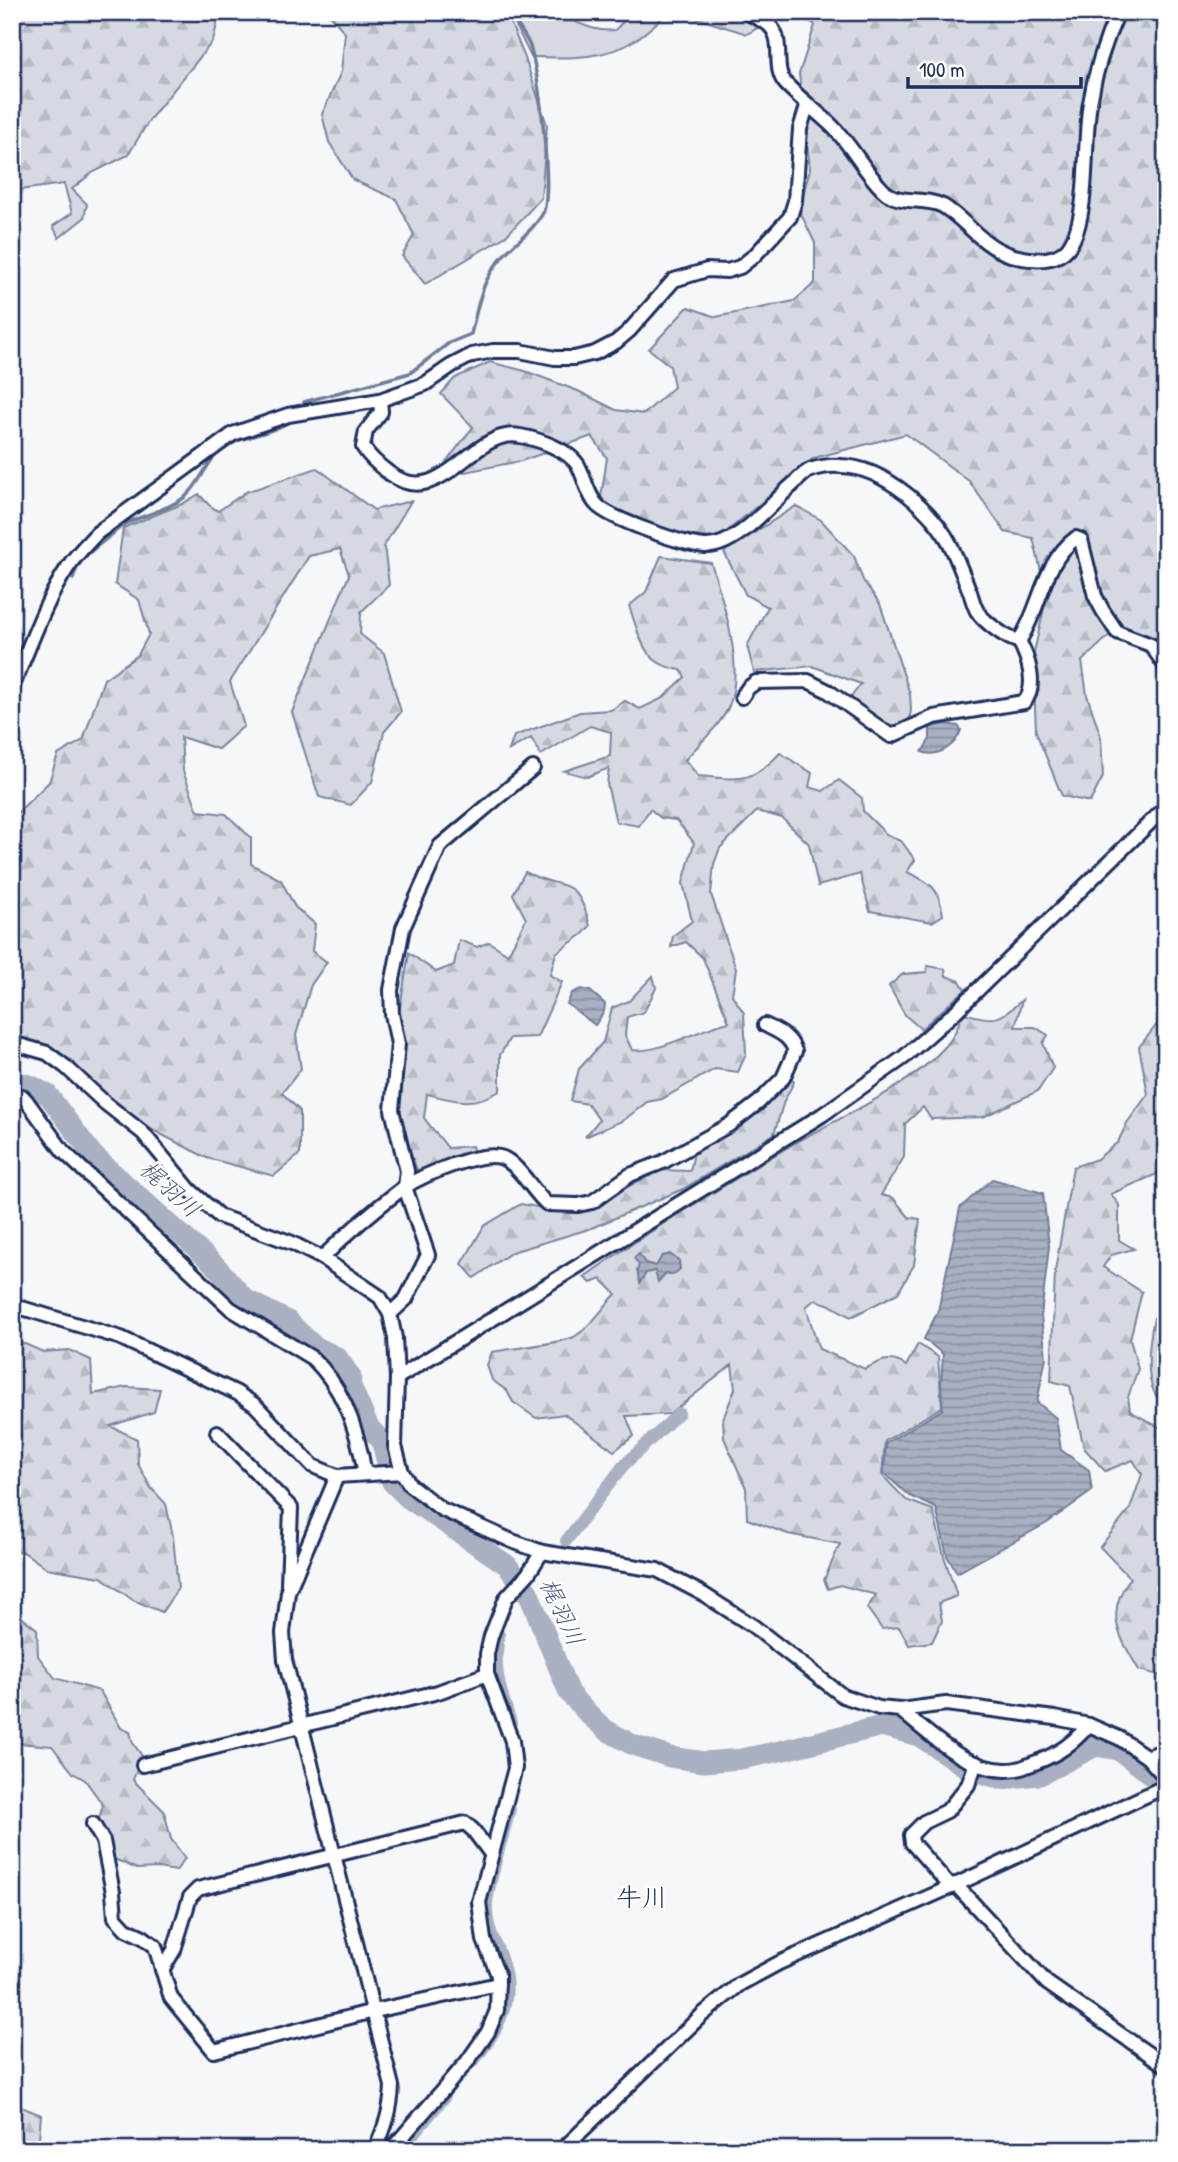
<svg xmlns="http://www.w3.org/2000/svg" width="1178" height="2162" viewBox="0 0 1178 2162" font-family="'Patrick Hand','Klee One',sans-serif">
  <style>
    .grass { fill: #d6d9e2; stroke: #7884a0; stroke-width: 2 }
    .forest { fill: url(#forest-firs); stroke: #7884a0; stroke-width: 2 }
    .water { fill: url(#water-rules); stroke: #707c99; stroke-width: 2 }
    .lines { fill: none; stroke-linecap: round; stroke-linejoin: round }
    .stream { stroke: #707c99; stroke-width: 3.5 }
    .canal { stroke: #a9b0c1; stroke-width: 12 }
    .river { stroke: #a9b0c1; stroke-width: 21 }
    .minor-casing { stroke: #1b2f5e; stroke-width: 18 }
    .minor { stroke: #fff; stroke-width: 12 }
    .labels { text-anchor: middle; stroke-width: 5; stroke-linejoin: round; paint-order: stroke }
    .water-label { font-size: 24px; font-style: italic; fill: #4d5c81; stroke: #fff }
    .quarter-label { font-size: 26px; fill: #1b2f5e; stroke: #fff }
  </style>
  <defs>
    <pattern id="forest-firs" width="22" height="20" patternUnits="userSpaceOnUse" patternTransform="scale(1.75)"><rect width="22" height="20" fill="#d6d9e2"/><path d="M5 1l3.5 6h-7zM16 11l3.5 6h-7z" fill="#b7bbc4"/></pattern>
    <pattern id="water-rules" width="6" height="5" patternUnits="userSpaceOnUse" patternTransform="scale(1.75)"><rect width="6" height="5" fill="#a9b0c1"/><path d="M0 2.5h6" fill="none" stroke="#8990a0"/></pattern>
  </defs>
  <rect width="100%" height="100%" fill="#f6f7f9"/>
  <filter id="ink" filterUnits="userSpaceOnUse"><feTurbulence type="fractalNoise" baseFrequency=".0143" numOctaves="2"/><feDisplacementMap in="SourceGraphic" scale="14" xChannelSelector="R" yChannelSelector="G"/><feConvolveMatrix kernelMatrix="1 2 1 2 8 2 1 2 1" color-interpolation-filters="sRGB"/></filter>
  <g filter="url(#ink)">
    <!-- grass -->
    <path class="grass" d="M 509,12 C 521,12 537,10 549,13 C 573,18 590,33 615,30 L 632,12 L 670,12 C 658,21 647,32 635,40 C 605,60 564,58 531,57 Z"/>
    <!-- forest -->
    <g class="forest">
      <polygon points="12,12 220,12 213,41 150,119 128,155 92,173 72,189 87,204 84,218 59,238 53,226 72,213 64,184 12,191"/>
      <polygon points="328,12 506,12 525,58 547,125 541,198 506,236 425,284 402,256 414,235 396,199 353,180 329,142 322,114 341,72 345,33"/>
      <polygon points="677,12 786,12 747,34"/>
      <polygon points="798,12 1166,12 1166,636 1151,641 1111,634 1082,661 1087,695 1101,737 1103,777 1090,802 1062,796 1036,732 1033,656 1047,596 1033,538 1005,532 969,481 906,434 814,458 718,539 669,533 600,504 607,458 592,436 521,461 434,478 473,427 441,394 455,378 490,362 525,371 578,391 616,410 644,414 674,387 670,366 649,349 688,307 716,317 794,301 815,283 815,243 799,210 810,169 799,74 815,25"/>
      <polygon points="317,468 374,510 411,501 384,546 389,585 361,612 360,634 384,653 401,712 384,732 372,782 351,805 319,797 292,712 349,575 340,549 309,556 230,682 244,726 218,749 181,737 183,771 198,811 226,814 251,838 251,864 281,880 295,907 315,924 312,951 327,962 311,985 296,1035 301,1069 282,1093 300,1111 300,1154 274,1176 207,1158 139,1123 52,1049 12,1035 12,818 49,782 58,755 83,740 104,679 138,655 149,634 139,600 115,584 123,528 182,504 199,494 209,505 218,511 246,492"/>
      <polygon points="796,506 821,520 854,556 863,580 880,604 910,694 911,710 909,722 885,732 848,701 861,684 812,666 754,672 747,646 768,607 746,595 724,552"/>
      <path d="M 661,556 L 711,563 C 723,600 745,668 729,706 C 719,728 699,743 685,760 L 698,776 C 738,779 750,785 780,753 L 812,773 L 809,787 L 823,791 L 839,780 L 862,798 L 863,811 L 886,834 L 902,842 L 915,860 L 907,872 C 932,883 939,888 943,915 L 932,922 L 870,911 L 860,874 L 818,886 L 809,844 L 782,818 L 757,811 L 720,848 L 714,864 L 711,894 L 736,969 L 732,995 L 744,1013 L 746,1054 L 738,1072 L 715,1069 L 662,1099 L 647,1102 L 624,1120 L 585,1137 L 599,1120 L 588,1104 L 570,1101 L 579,1069 L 603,1042 L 612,1008 L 629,1001 L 653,976 L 656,988 L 644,1012 L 627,1017 L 625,1035 L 632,1050 C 659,1054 700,1028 729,1022 L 703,958 L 686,942 L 671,947 L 673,936 L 692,921 L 683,883 L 694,843 L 676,820 L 661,818 L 650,809 L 639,826 L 616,822 L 607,784 L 609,768 L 587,777 L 564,771 L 610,756 L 611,732 L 590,726 L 541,755 L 531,738 L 509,750 L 514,736 L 580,712 L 611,710 L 625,701 L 640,709 L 663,698 L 685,677 L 681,670 C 642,665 641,638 629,606 L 646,592 Z"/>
      <path d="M 525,872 C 564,892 576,873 590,926 L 583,934 L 556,953 L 550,975 L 562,982 L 537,1037 L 510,1038 L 500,1055 L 500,1091 C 472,1107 455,1101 427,1094 L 424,1118 L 448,1148 L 472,1146 L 474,1153 L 418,1172 L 402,1135 L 396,1110 L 401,1046 L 399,1014 L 409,953 L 436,972 L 454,965 L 459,940 L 477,947 L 489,942 L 508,954 L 526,919 L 513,894 Z"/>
      <polygon points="928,966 945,969 946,976 960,981 965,990 921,1029 905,1015 889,986 903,974 927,972"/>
      <path d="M 1022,1000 L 1015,1027 L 1035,1027 L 1048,1035 L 1043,1043 L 1053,1068 L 1038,1091 L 983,1117 L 931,1119 L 923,1107 L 905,1124 L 904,1157 L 881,1195 L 893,1198 L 909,1217 L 920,1219 L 914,1265 L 898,1293 L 851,1317 L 828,1304 L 814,1300 L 806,1307 L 819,1349 L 865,1369 C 880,1361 890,1355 906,1366 L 918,1344 L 938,1357 L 942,1407 L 885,1441 L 882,1475 L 906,1500 L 933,1510 L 944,1556 L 957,1596 L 939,1603 L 942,1621 L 932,1642 L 909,1645 L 899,1627 L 882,1629 L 867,1608 L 876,1595 L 840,1585 L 828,1589 L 824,1580 L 840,1544 L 788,1534 L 747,1519 L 746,1488 L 724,1438 L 723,1419 L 735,1389 L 732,1365 L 670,1414 L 626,1416 L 634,1436 L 614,1451 L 564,1414 L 536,1418 L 513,1402 L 507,1391 L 492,1380 L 487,1365 L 492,1352 C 508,1349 563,1343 574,1337 C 591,1327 602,1308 616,1294 L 601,1279 L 591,1283 L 584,1277 C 650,1230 720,1188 790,1146 C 840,1116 912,1088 949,1042 C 956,1034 959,1022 963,1013 C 996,1021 997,1022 1022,1000 Z"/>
      <path d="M 1166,1013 L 1166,1147 L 1157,1174 L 1111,1194 L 1119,1205 L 1119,1240 L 1134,1249 L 1111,1255 L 1103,1267 L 1142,1292 L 1130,1339 L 1138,1369 L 1128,1397 L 1130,1411 L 1166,1431 L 1166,1677 L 1139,1670 C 1119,1636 1104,1614 1130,1578 L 1100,1547 L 1130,1509 L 1142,1474 L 1133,1460 L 1105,1471 L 1084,1448 L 1070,1386 L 1051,1381 L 1055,1271 L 1073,1167 L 1097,1159 L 1118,1142 L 1127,1123 L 1148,1094 L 1139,1047 Z"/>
      <polygon points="789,1076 794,1082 784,1101 774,1134 683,1189 589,1229 512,1252 474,1278 462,1264 484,1226 521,1204 553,1210 586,1209 659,1170 690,1171 695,1148"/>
      <path d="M 1166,1309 L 1166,1405 C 1141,1392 1149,1341 1154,1318 Z"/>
      <polygon points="12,1343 25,1344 43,1352 69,1350 91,1360 93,1394 126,1387 160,1389 154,1412 110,1426 137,1439 138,1464 151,1488 166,1504 173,1536 178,1588 162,1612 133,1600 101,1577 46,1568 25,1553 12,1549"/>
      <polygon points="12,1610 37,1629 38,1656 55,1678 100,1691 121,1728 130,1732 133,1743 142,1756 133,1780 164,1811 171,1839 185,1858 176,1871 158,1868 137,1869 112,1858 98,1822 103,1805 85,1780 73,1773 52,1746 18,1743 12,1733"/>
      <polygon points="12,2101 14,2104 41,2115 38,2150 12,2150"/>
    </g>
    <!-- water -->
    <g class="water">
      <path d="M 946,724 L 958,726 L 961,730 C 956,746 938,758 922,752 L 930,739 L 930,727 Z"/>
      <polygon points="581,989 590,991 605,1004 604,1012 595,1025 567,1004 572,993"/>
      <polygon points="992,1179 1043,1193 1049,1246 1041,1316 1046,1357 1037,1402 1056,1418 1061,1450 1089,1470 1092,1491 1047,1523 957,1573 947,1556 936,1508 908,1495 884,1473 886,1443 943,1409 941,1384 943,1354 924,1339 938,1311 960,1208"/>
      <polygon points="639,1254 645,1263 656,1266 662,1256 670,1254 679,1261 680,1269 673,1275 666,1273 658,1282 655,1271 646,1273 640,1283 637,1271 639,1265 634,1258"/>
    </g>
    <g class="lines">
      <!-- stream -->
      <g class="stream">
        <path d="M 304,402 L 410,373 L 449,343 L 471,334 C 479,302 481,281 503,256 C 515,242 534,230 543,213 C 553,192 539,68 529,44 C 524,33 515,23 509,12"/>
        <path d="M 73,579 C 78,558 94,549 110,536 C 116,532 120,526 127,523 C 146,514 168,510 185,497 C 201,484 206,461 221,450 C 239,436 265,436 285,424"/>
        <polyline points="12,668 29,630"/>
      </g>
      <!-- canal -->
      <g class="canal">
        <polyline points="566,1541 623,1466 679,1413"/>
        <path d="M 499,1635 C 493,1673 500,1687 511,1723"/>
        <path d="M 473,2062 C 496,2034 515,2003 503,1965 C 497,1943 485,1927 487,1903 C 490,1876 503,1837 510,1809"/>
        <polyline points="401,2150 444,2098"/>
      </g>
      <!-- river -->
      <polyline class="river" points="12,1080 30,1085 48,1095 93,1155 216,1266 245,1299 288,1321 314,1346 337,1357 351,1377 350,1384 369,1428 381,1439 392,1482 408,1498 507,1565 528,1592 569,1693 589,1715 606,1730 633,1745 670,1757 704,1762 741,1759 780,1751 882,1726 919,1736 970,1770 1001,1779 1040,1775 1096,1746 1118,1750 1150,1773 1166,1798"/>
      <defs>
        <g id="minor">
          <path d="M 746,12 C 753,16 763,20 769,25 C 786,40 771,68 786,84 C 801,100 818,112 833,127 C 852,146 864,171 883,190 C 899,206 924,196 943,206 C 963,218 977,239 997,249 C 1017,260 1056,267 1070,245 C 1090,214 1083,141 1090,103 C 1095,72 1105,41 1118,12"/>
          <path d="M 380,400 L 381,412 L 366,431 L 363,447 C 370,458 378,465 389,473 C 441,513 472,427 520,436 C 538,439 570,450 579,467 C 585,479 588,496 597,505 C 610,519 685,545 705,546 C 735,548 769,506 790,487 C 796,482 803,473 810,470 C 819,467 832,465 841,466 C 883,467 935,511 952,548 C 958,562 964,577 970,592 C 972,598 974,606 977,611 C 983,621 1008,640 1019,641 C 1041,609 1042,563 1076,538 L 1081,540 L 1095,596 L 1103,611 L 1117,632 L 1151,645 L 1166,667"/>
          <path d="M 12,687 C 30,647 44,603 68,567 C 76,554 87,544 97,533 L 233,434 L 288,415 L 380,400 L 425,384 L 451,366 L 472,355 L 493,351 L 520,351 L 555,358 L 574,358 L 595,353 L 616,342 L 629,331 L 674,280 L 707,270 L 727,271 L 740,267 L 755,255 L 790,217 L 795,201 L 800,129 L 807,106"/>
          <path d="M 742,697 L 748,688 L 756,682 L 808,681 L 828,691 L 891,736 L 934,717 L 1024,702 C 1038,687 1028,657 1019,641"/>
          <polyline points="12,1043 47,1053 66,1067 105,1103 143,1133 190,1190 219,1216 292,1243 322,1258 380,1297 390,1314 395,1338 397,1378 395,1446 402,1472 410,1485 441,1509 512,1541 542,1552 657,1570 703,1594 753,1626 843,1696 879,1708 900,1710 946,1704 1055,1718 1089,1725 1119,1738 1147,1757 1166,1778"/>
          <path d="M 12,1094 L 22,1096 L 26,1100 L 63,1151 L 231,1309 L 312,1358 C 344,1387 358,1432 365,1474"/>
          <path d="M 322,1258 C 347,1233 375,1209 403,1188 C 421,1176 483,1149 503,1158 C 519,1165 533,1192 547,1204 L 578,1205 L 592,1202 L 630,1175 L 663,1162 L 729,1125 L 758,1103 L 783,1078 L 795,1051 C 790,1036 779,1032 765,1025"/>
          <polyline points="12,1305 121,1338 237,1393 255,1405 313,1466 337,1476 402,1472"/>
          <polyline points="390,1314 406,1299 428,1255 405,1187 407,1171 392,1110 398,1044 392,1014 391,990 403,928 440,846 533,768"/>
          <polyline points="397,1378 822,1115 903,1058 954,1013 1166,807"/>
          <polyline points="217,1432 291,1508 288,1585"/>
          <path d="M 337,1476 L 288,1592 L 283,1633 L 285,1660 L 392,2086 C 391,2110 385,2128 375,2150"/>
          <path d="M 900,1710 C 931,1735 972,1777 1017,1769 C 1023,1768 1031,1764 1037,1762 C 1060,1753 1073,1743 1089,1725"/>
          <polyline points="1147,1757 1166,1750"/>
          <polyline points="143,1765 438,1692 487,1674"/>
          <polyline points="93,1824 103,1841 113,1892 115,1917 126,1929 143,1937 155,1946 171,1998 214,2051 374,2011 498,1984"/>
          <polyline points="955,1884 1047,1983 1166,2066"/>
          <polyline points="951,1887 912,1843 911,1835 924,1822 947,1811 968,1785 976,1763"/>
          <polyline points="162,1970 174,1950 190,1897 198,1889 465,1823 473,1830 491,1854"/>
          <polyline points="391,2150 467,2062 488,2032 497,2010 498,1975 484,1940 479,1902 515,1768 512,1741 487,1674 487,1654 491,1636 506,1598 528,1574 542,1552"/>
          <polyline points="562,2150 702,2015 740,1984 779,1963 951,1887 1166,1786"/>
        </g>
      </defs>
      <!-- minor casing -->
      <use href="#minor" class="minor-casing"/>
      <!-- minor -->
      <use href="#minor" class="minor"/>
    </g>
  </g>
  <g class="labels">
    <!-- water labels -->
    <g class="water-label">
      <text transform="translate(170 1189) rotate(42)" y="8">梶羽川</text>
      <text transform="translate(562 1612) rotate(65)" y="8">梶羽川</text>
    </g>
    <!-- quarter labels -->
    <g class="quarter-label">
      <text x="642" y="1906">牛川</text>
    </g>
  </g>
  <!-- margin -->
  <rect width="1178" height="2162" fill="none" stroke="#fff" stroke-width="42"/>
  <rect x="21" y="21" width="1136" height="2120" fill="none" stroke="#1b2f5e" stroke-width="2.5" filter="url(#ink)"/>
  <!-- scale -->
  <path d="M908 77v10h173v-10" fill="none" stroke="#1b2f5e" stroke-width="3.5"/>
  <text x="919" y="77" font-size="21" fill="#1b2f5e" stroke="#ffffff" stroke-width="5" paint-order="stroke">100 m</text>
</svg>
